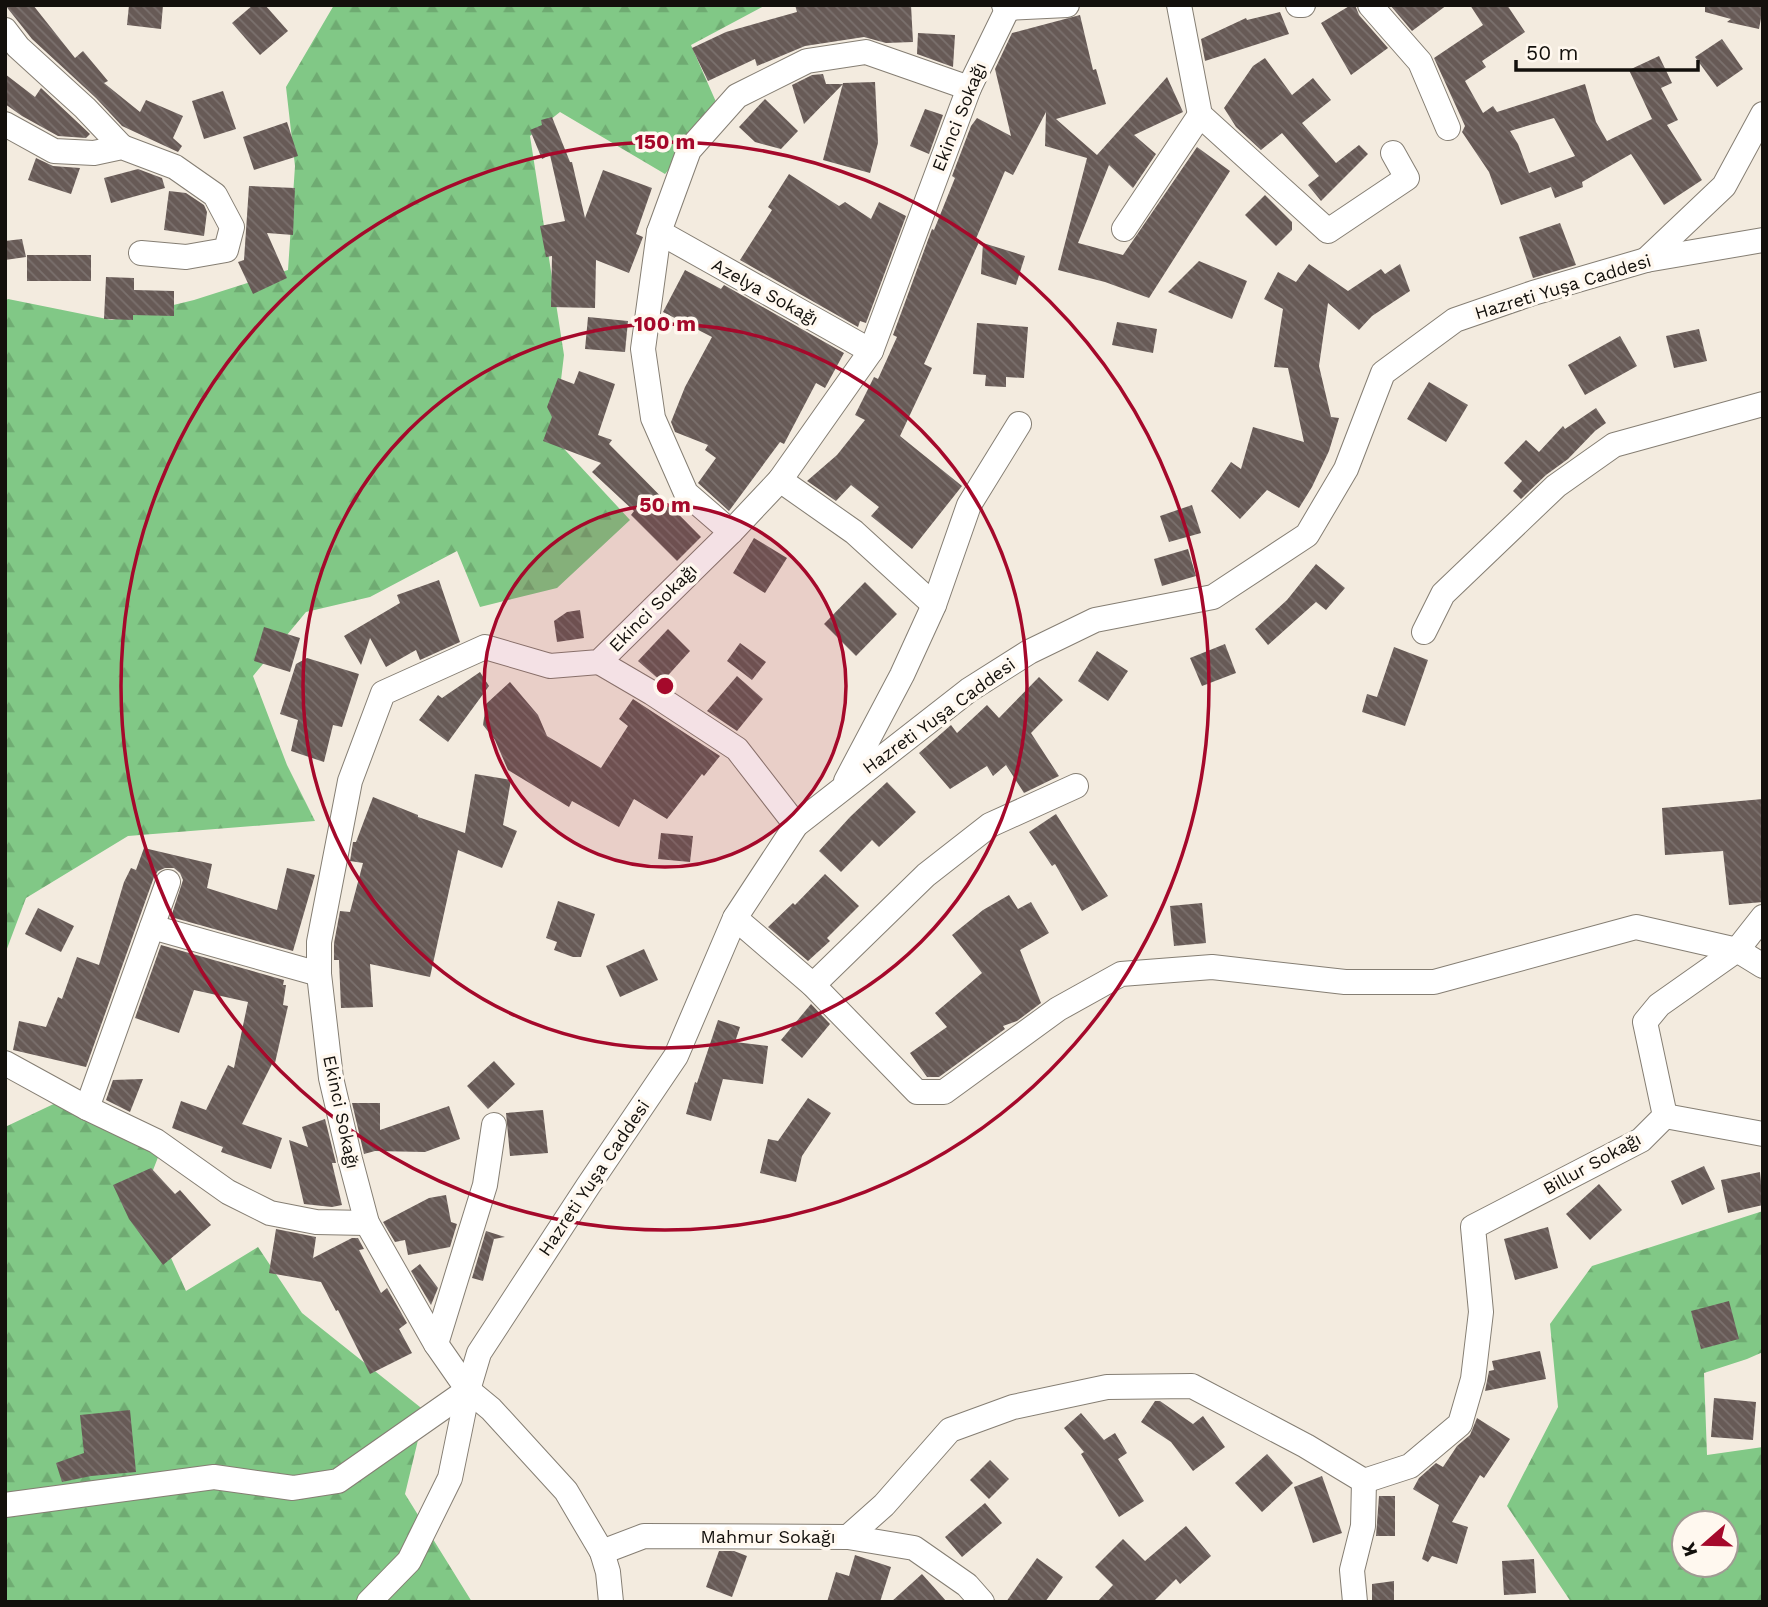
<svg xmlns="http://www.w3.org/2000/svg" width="1768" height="1607" viewBox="0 0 1768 1607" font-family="'Work Sans',sans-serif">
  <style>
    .forest { fill: url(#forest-firs); fill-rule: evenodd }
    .building { fill: url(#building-back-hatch); fill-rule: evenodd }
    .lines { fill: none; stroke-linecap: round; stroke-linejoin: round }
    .minor-casing { stroke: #857e73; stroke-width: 26 }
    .minor { stroke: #fff; stroke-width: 24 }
    .ring { fill: none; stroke: #a5092b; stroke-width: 3.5 }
    .labels { text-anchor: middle; stroke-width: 7; stroke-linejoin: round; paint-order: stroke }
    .street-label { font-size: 18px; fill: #13100c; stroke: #fff8ef }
    .centre { fill: #a5092b; stroke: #fff8ef; stroke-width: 3.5 }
    .ring-label { font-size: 21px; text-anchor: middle; font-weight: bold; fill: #a5092b; stroke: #fff8ef; stroke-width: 7; stroke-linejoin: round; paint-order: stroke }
  </style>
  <defs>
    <pattern id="forest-firs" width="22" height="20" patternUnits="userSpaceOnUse" patternTransform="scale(1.75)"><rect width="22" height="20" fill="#81c886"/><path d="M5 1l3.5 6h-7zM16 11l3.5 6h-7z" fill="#6fab72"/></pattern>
    <pattern id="building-back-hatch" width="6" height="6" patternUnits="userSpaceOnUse" patternTransform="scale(1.75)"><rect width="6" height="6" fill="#675a56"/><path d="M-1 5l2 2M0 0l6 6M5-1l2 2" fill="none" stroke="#7b716e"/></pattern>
  </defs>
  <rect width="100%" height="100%" fill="#f3ebdf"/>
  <!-- forest -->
  <g class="forest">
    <polygon points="334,5 766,5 691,45 720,111 665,174 560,112 530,136 564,355 554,438 630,520 557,588 480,607 457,551 370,597 306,612 253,676 287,765 315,821 128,836 26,898 5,954 5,301 8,299 112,320 194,300 288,270 295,166 286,87"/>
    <polygon points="60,1101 162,1147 143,1196 186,1291 258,1247 302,1313 425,1411 405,1494 472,1602 5,1602 5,1127"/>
    <path d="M 1763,1211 L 1763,1352 L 1747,1359 L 1704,1373 L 1707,1455 L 1763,1447 L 1763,1602 L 1571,1602 L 1507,1506 L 1558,1407 L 1550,1324 L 1592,1266 ZM 1684,1523 L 1726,1523 L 1726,1565 L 1684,1565 Z"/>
  </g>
  <!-- building -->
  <g class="building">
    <polygon points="5,5 33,5 75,58 83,51 108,81 104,83 140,112 146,100 183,116 173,138 182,146 178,152 122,126 96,98 32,39"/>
    <polygon points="129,5 163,5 161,29 127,25"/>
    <polygon points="253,5 265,5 288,31 260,55 232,23"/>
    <polygon points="795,5 911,5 913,42 886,43 864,37 805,46 757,66 755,59 708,81 692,48 726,32 797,12"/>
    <polygon points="1351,5 1355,5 1359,15 1388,48 1351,75 1321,23"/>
    <polygon points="1390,5 1447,5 1412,31"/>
    <path d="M 1470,5 L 1507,5 L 1525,32 L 1482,61 L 1486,67 L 1465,81 L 1483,113 L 1493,106 L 1497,112 L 1585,84 L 1596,122 L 1607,141 L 1652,119 L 1629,70 L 1659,56 L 1672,83 L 1661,88 L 1678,120 L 1667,125 L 1702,180 L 1664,205 L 1631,154 L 1582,182 L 1583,187 L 1555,198 L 1551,187 L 1501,205 L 1489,172 L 1462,132 L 1465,126 L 1434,58 L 1483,25 ZM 1554,118 L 1575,156 L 1529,173 L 1518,144 L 1510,131 Z"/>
    <polygon points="1705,5 1754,5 1763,7 1759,29 1727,22 1731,19 1705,12"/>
    <polygon points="1280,12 1289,34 1205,61 1201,39 1246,18 1247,20"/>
    <polygon points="1080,15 1093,70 1096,69 1106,104 1056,119 1097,155 1167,77 1183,112 1134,135 1156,154 1133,188 1109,165 1078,243 1123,255 1197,147 1230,171 1149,298 1105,282 1058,270 1087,158 1045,146 1046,112 1013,175 1005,171 975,241 979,242 924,364 932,368 900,436 962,486 912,549 871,516 879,507 851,485 836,501 807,481 837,455 865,420 855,415 874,377 878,379 897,337 893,335 932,229 934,230 955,178 952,176 971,126 977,118 1011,136 995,69 1012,33"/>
    <polygon points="918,33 955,35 953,67 917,54"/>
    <polygon points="1722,39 1743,69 1717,87 1695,57"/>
    <polygon points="1265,58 1292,95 1313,78 1331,100 1302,123 1336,163 1359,145 1368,154 1321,201 1308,185 1319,176 1282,133 1261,150 1236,127 1224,108 1253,66"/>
    <polygon points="5,74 35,97 41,88 90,134 86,138 58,136 22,116 5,104"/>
    <polygon points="823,74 826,84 843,84 804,124 792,85 812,75"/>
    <polygon points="875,82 878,143 870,173 823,160 843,83"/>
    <polygon points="223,91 236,129 204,139 192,101"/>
    <polygon points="765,99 798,131 781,149 755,142 739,127"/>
    <polygon points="925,109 943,115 929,154 910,146"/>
    <polygon points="552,117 570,162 572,162 585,218 603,170 652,188 636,234 643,237 629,273 596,260 595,308 551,307 552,256 546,257 540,226 565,221 550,155 542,159 530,130 542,125 541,120"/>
    <polygon points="287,122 298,156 254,170 243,137"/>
    <polygon points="36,158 53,166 80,168 71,194 28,180"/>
    <polygon points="138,169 162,178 165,188 111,203 104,178"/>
    <polygon points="789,174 839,206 845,202 871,219 879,202 906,216 866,323 860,321 858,327 740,260 772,210 768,207"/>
    <polygon points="249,186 295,188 293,235 267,233 287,278 253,294 238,262 244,260"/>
    <polygon points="169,191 186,193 204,205 207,212 204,236 164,230"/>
    <polygon points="1265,195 1292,222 1292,230 1276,246 1245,215"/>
    <polygon points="1560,223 1576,265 1533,278 1519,237"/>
    <polygon points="22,239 26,257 5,260 5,241"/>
    <polygon points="983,243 1025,256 1016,285 981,274"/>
    <rect x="27" y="255" width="64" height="26"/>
    <polygon points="1199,261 1247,281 1232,319 1168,292"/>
    <polygon points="1309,264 1348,291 1381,269 1385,274 1400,264 1410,291 1372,316 1359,330 1328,303 1319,366 1331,417 1339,418 1329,451 1312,487 1299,508 1267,490 1240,519 1211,491 1231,462 1241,469 1253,427 1304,442 1288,368 1274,367 1283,309 1264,299 1278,272 1296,282"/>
    <polygon points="685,270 721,289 724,285 844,353 825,388 816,383 784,444 780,442 729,511 698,483 716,458 705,450 708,445 675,432 671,422 685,387 712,337 663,312"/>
    <polygon points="106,277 134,278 134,290 174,291 174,316 133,315 133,320 104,319"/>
    <polygon points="588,317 628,321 625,352 585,349"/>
    <polygon points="1117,322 1157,329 1153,353 1112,345"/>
    <polygon points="977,323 1028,327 1024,378 1006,377 1006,387 985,386 986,375 973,374"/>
    <polygon points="1699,329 1707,361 1674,368 1666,336"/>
    <polygon points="1620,336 1637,366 1585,395 1568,365"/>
    <polygon points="579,371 615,384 598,435 612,440 609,444 701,537 677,561 631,515 634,511 592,472 601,463 543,441 552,417 547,407 558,378 574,384"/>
    <polygon points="1429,382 1468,405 1446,442 1407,419"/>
    <polygon points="1596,408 1606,423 1595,431 1568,459 1546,475 1521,499 1513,491 1522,481 1504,463 1526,440 1539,452 1563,426 1565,429"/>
    <polygon points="1192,505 1201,533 1169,542 1160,516"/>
    <polygon points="754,538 787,558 765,593 733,573"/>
    <polygon points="1188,549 1196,576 1162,586 1154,559"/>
    <polygon points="1316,564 1345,588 1326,610 1316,602 1268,645 1255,629 1287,600"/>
    <polygon points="439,580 460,642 420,660 416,650 386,667 370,638 361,665 344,636 400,603 397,595"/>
    <polygon points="865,582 897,614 856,656 824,624"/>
    <polygon points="580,610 584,638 557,642 554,621 567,612"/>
    <polygon points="264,627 300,638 290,672 254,661"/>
    <polygon points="668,629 690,651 662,682 638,661"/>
    <polygon points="740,643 766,662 752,680 727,661"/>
    <polygon points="1225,644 1236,673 1202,686 1190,658"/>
    <polygon points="1394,647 1428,660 1405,726 1362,712 1367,694 1377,697"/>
    <polygon points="1097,651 1128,671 1108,701 1078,681"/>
    <polygon points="307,658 359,674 342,727 333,725 324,762 291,751 298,720 280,714 296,664"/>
    <polygon points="480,672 489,686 448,742 419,720 438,695 442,698"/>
    <polygon points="737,676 763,699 737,731 707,711"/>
    <polygon points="1039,677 1063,700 1031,733 1059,776 1024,793 1006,765 993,776 987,766 950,789 919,753 951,725 957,733 987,705 999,718"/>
    <polygon points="510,682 538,715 547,736 601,768 628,726 619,719 633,699 720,756 704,776 702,774 667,819 634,799 619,827 572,801 569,807 508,770 495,740 483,725 486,704"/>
    <polygon points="475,774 511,780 503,825 517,831 502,868 458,850 430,977 370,964 373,1007 341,1008 339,960 334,960 334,943 340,911 350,912 363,863 350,861 353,842 356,842 373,797 418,815 418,817 465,833"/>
    <polygon points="887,782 916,812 879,847 872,840 841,872 819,851 850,817"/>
    <polygon points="1763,799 1763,902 1729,905 1723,851 1665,855 1662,808"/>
    <polygon points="1056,814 1108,896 1082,911 1055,864 1052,866 1029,832"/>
    <polygon points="661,833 693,836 690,862 658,859"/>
    <polygon points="144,848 212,864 207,888 277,910 287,868 315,875 293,951 171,917 183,880 180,873 174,868 165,868 158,871 154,877 86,1067 13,1050 19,1021 46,1027 58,997 62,999 77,957 99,965 124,882 131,868 136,870"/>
    <polygon points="825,874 859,906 827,938 830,941 808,961 768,927 793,903 795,905"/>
    <polygon points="1009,895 1018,909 1031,902 1049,933 1020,950 1041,1003 1017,1021 1003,1026 1005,1029 939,1077 927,1077 910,1053 947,1027 935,1013 982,973 952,935 983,910"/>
    <polygon points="558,901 595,914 581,957 573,957 554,950 557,942 546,938"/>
    <polygon points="1202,903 1206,943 1174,946 1170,906"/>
    <polygon points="38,908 74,926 61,952 25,934"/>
    <polygon points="161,945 284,980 283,985 286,985 283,1005 288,1006 275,1063 273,1062 242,1124 282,1138 271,1169 221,1152 223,1147 172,1128 181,1101 206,1110 228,1065 234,1068 248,1002 194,990 179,1033 135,1018"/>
    <polygon points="644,949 658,980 620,997 606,966"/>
    <polygon points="811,1004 830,1024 802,1058 781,1040"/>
    <polygon points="718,1020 740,1027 735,1042 768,1046 763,1084 723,1079 711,1121 686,1114 695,1082 697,1083"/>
    <polygon points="494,1061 515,1084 488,1109 467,1086"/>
    <polygon points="143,1079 130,1112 106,1100 113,1080"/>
    <polygon points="808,1098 831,1113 802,1156 796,1182 760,1173 768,1139 778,1141"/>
    <polygon points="352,1103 380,1103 380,1130 449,1106 460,1139 425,1152 375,1151 364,1154"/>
    <polygon points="543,1110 548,1153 510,1156 506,1113"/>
    <polygon points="325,1119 336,1163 332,1163 342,1205 332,1207 304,1204 289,1140 308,1147 302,1127"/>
    <polygon points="1704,1166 1715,1189 1682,1205 1671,1181"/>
    <polygon points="151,1168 175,1194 180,1190 211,1225 163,1265 129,1219 113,1185"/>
    <polygon points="1760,1172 1763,1205 1728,1213 1721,1180"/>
    <polygon points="1599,1184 1622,1210 1590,1240 1566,1214"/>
    <polygon points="446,1195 451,1222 457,1224 450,1247 408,1255 405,1240 395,1242 383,1222 429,1198"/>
    <polygon points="1548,1227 1558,1268 1515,1280 1504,1239"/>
    <polygon points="276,1229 316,1237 313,1258 352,1238 358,1238 364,1249 359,1250 381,1293 387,1288 407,1323 399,1329 412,1353 370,1374 338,1310 336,1311 321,1282 269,1273"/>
    <polygon points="486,1231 505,1237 494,1239 483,1281 472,1278"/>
    <polygon points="420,1264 438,1288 431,1305 411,1271"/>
    <polygon points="1729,1301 1739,1339 1701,1349 1691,1311"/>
    <polygon points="1540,1351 1546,1379 1485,1391 1489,1371 1494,1370 1492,1361"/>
    <polygon points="1714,1398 1756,1402 1753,1440 1711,1437"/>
    <polygon points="1155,1401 1160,1401 1193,1424 1203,1416 1225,1447 1193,1471 1171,1442 1141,1422"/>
    <polygon points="130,1410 136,1472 91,1476 62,1482 56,1463 84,1453 80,1415"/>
    <polygon points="1081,1413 1104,1440 1115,1433 1127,1453 1118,1459 1144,1501 1119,1517 1081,1454 1084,1452 1064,1428"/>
    <polygon points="1477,1418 1510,1439 1484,1478 1480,1475 1452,1522 1468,1527 1457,1564 1432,1556 1428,1562 1422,1559 1439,1505 1413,1489 1419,1478 1436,1463 1443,1467 1457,1446 1470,1435"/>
    <polygon points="1267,1454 1293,1483 1262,1512 1235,1483"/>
    <polygon points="990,1460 1009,1479 989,1499 970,1480"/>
    <polygon points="1322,1476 1342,1533 1313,1543 1294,1487"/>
    <polygon points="1379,1496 1395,1496 1395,1536 1376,1536"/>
    <polygon points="985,1503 1002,1523 962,1557 945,1537"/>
    <polygon points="1186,1526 1211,1556 1180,1584 1176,1579 1153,1602 1097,1602 1113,1585 1095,1567 1123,1539 1145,1561"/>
    <polygon points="719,1551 734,1551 747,1556 732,1597 706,1587"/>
    <polygon points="855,1555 891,1567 880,1602 827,1602 836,1572 849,1576"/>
    <polygon points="1037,1558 1063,1577 1045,1602 1006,1602"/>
    <polygon points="1534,1559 1536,1593 1504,1595 1502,1561"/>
    <polygon points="922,1574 947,1602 891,1602"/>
    <polygon points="1394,1581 1394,1602 1372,1602 1372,1584"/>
  </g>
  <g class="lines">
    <defs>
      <g id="minor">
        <polyline points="1004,5 1008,8 1067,5"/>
        <polyline points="1179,5 1200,115 1328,231 1407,178 1393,153"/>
        <polyline points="1298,5 1303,5"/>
        <polyline points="1370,5 1420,62 1448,128"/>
        <polyline points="5,30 18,47 85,108 122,147"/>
        <polyline points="5,124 54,151 94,153 122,147 175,167 215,195 232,227 226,250 186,257 141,253"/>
        <polyline points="1124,229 1200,115"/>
        <polyline points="659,232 871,351"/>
        <polyline points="1646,260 1724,186 1763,114"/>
        <polyline points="780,480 854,532 934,605"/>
        <polyline points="731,532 686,493 653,418 643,349 659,232 689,150 737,96 807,61 866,52 969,88"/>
        <polyline points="1424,632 1443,594 1556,486 1614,445 1763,404"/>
        <polyline points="599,662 652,693 737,749 796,825"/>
        <polyline points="846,781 902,675 934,605 969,505 1019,424"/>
        <polyline points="735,918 813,985 917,1092 944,1092 1058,1009 1121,974 1212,967 1345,982 1434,982 1636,927 1737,950 1763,966"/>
        <polyline points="152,927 319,974"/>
        <polyline points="813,985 926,875 990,825 1076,786"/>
        <polyline points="5,1063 87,1108 156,1141 228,1192 270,1213 316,1222 367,1223"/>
        <polyline points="87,1108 168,882"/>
        <polyline points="1665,1116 1763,1134"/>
        <polyline points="436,1344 485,1185 494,1125"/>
        <polyline points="1364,1481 1410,1466 1460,1424 1473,1379 1481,1312 1473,1227 1641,1140 1665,1116 1645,1022 1659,1005 1737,950 1763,917"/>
        <polyline points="5,1505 214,1477 293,1488 338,1481 468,1390"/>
        <polyline points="848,1537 884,1505 950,1430 1013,1407 1107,1387 1192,1386 1306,1446 1364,1481"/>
        <polyline points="602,1552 644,1536 848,1537 914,1548 967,1585 982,1602"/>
        <polyline points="369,1602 409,1561 450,1478 468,1390 479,1353 588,1186 676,1056 735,918 796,825 969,690 1029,652 1095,620 1213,597 1307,535 1346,469 1383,373 1455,320 1533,293 1646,260 1763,240"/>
        <polyline points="611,1602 608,1572 602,1552 566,1491 491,1409 468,1390 436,1344 367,1223 350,1159 331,1078 319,974 319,942 350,781 383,693 485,647 550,666 599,662 731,532 780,480 871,351 969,88 1008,8"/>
        <polyline points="1355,1602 1352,1570 1363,1526 1364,1481"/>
      </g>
    </defs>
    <!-- minor casing -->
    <use href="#minor" class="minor-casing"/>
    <!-- minor -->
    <use href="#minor" class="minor"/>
  </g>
  <!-- distance rings -->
  <circle cx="665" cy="686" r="181" fill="#a5092b" fill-opacity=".12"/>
  <g class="ring">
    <circle cx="665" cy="686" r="181"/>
    <circle cx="665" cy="686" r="362"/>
    <circle cx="665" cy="686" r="544"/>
  </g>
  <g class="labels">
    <!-- street labels -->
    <g class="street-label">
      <text transform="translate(959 117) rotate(-68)" y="6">Ekinci Sokağı</text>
      <text transform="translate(1563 287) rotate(-17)" y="6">Hazreti Yuşa Caddesi</text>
      <text transform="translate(765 292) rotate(29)" y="6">Azelya Sokağı</text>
      <text transform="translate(653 608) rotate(-45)" y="6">Ekinci Sokağı</text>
      <text transform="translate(939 716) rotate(-36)" y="6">Hazreti Yuşa Caddesi</text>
      <text transform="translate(341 1112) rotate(78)" y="6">Ekinci Sokağı</text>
      <text transform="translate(1592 1164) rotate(-29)" y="6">Billur Sokağı</text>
      <text transform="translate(594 1178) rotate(-56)" y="6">Hazreti Yuşa Caddesi</text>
      <text x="768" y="1543">Mahmur Sokağı</text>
    </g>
  </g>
  <circle cx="665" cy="686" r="10" class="centre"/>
  <g class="ring-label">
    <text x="665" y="149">150 m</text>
    <text x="665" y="331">100 m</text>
    <text x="665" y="512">50 m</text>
  </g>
  <!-- border -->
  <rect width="1768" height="1607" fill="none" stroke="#13100c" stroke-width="14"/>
  <!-- north arrow -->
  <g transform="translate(1705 1544) rotate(250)"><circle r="33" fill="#fff8ef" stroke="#a19b94" stroke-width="2"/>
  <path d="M0-5L12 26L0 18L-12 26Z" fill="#a5092b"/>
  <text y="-10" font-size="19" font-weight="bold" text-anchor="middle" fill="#13100c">K</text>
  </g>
  <!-- scale -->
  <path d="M1516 60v10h182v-10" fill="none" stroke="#13100c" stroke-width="3.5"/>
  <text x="1526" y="60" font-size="21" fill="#13100c" stroke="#fff8ef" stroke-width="5" paint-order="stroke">50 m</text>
</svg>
